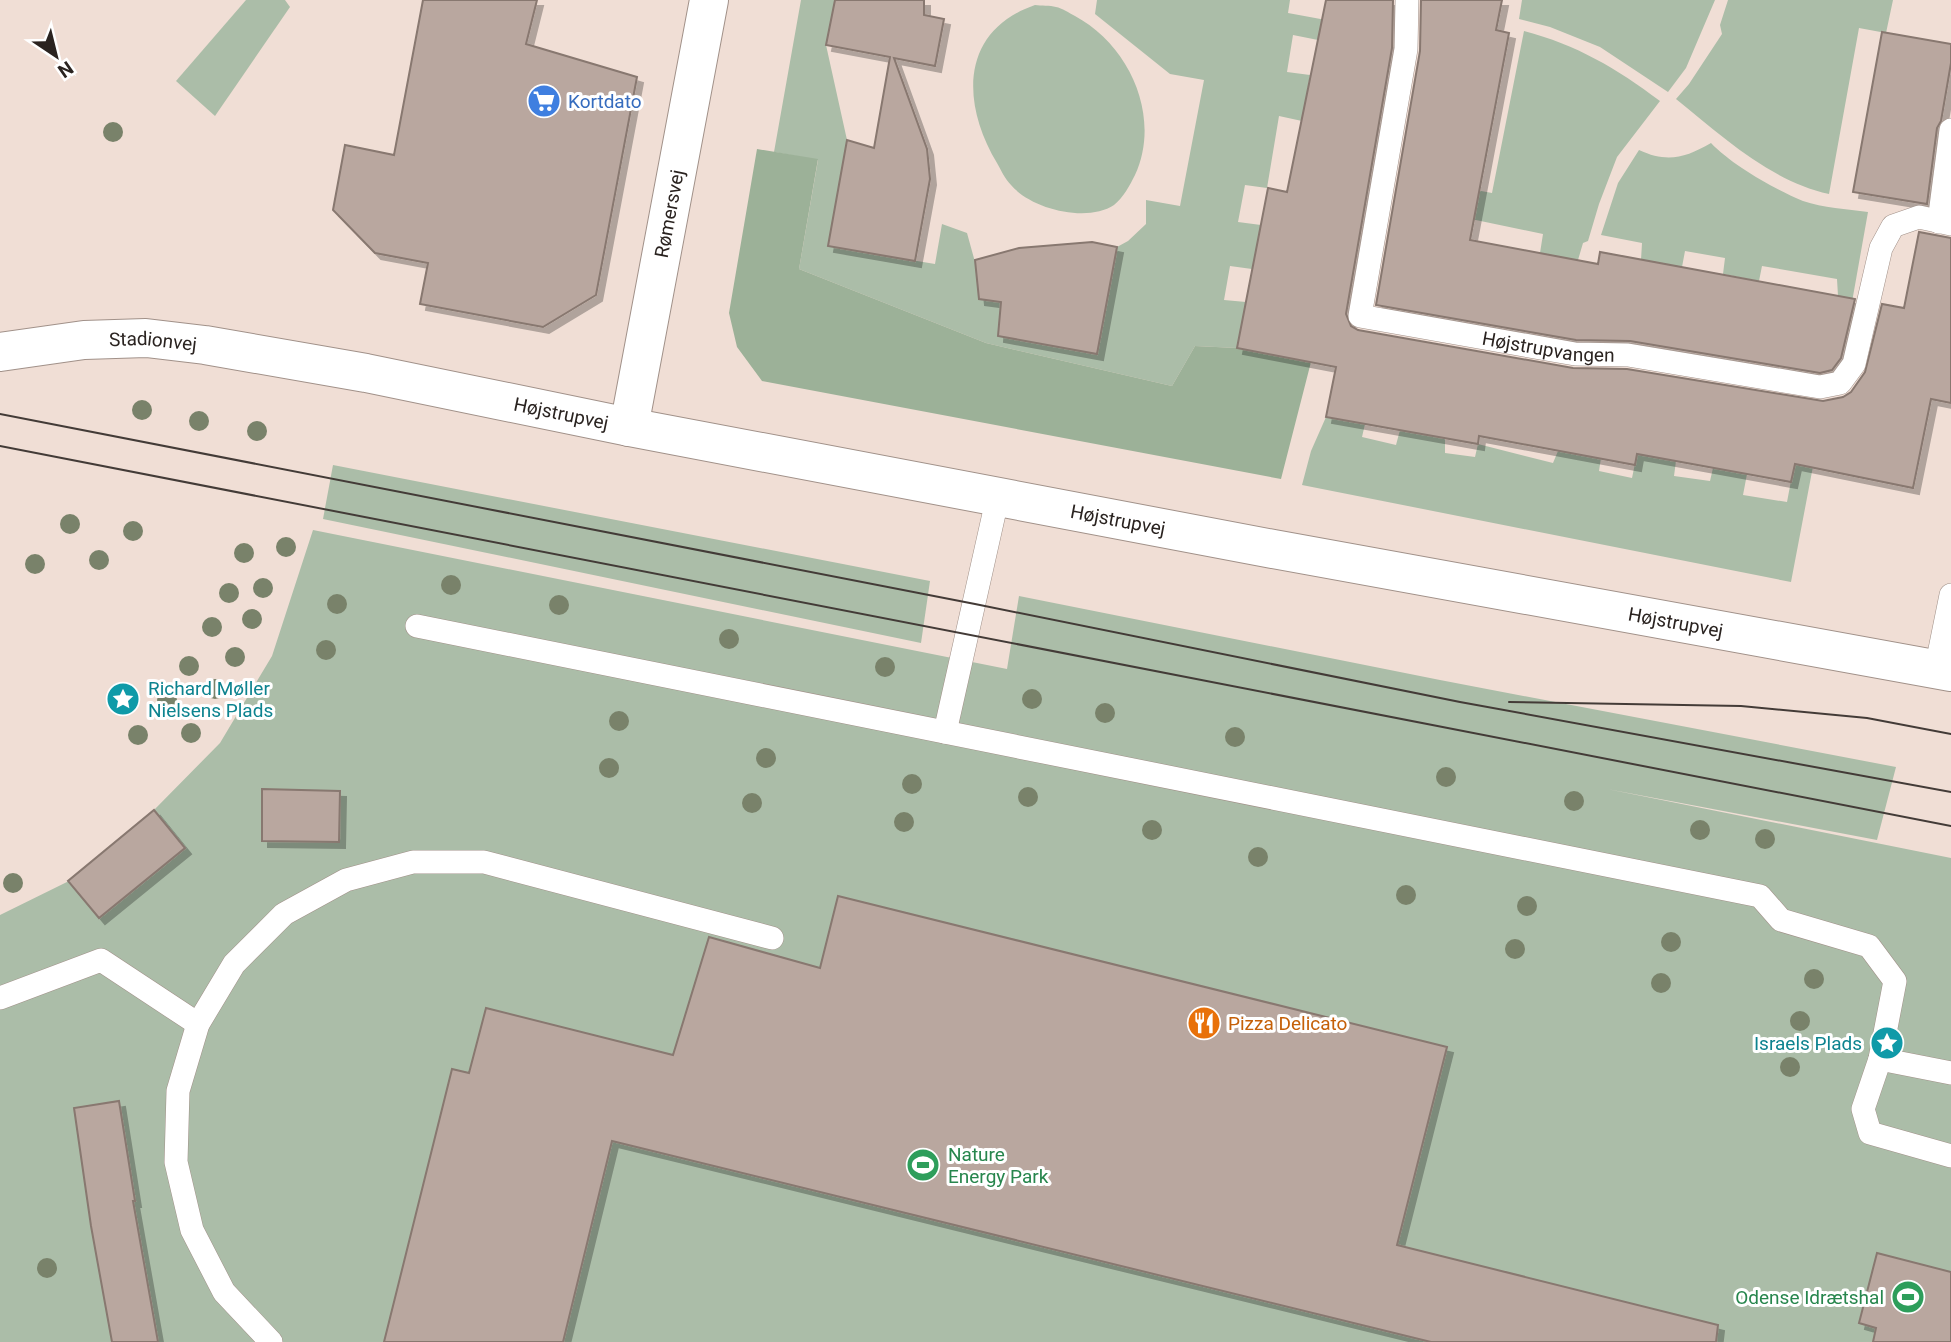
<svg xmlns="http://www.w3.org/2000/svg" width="1951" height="1342" viewBox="0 0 1951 1342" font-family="Roboto,sans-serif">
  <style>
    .green { fill: #abbda8 }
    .forest { fill: #9cb198 }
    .building { fill: #b9a79f; stroke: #887870; stroke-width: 2; filter: url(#shadow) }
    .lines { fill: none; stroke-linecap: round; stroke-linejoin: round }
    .service-casing { stroke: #a19189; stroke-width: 24 }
    .minor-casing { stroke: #a19189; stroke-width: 40 }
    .tertiary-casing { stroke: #a19189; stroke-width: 40 }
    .service { stroke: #fff; stroke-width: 23 }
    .minor { stroke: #fff; stroke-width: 38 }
    .tertiary { stroke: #fff; stroke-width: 38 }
    .tram { stroke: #433b37; stroke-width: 2 }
    .tree { fill: #79826a }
    .labels { text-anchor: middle; stroke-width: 6; stroke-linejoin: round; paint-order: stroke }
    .shop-label { font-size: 19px; fill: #366cbe; stroke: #fff; text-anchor: start }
    .street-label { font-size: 19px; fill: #2a2320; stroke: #fff }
    .culture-label { font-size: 19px; fill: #0d838f; stroke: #fff; text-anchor: start }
    .food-label { font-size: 19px; fill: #c56008; stroke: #fff; text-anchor: start }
    .leisure-label { font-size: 19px; fill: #27864d; stroke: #fff; text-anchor: start }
  </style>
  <defs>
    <filter id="shadow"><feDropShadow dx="6" dy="6" stdDeviation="0" flood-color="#0004"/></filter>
  </defs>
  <rect width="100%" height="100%" fill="#f0ded5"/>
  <!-- green -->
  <g class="green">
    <polygon points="246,0 285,0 290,7 215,116 176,81"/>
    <polygon points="801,0 835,0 826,45 847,140 828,246 935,264 942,224 967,233 975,262 979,299 1001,302 998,335 1097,354 1117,247 1128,241 1146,224 1146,200 1180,206 1204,80 1170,74 1095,14 1097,0 1290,0 1288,13 1326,20 1323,41 1293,35 1287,72 1310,75 1302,121 1279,116 1267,188 1245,185 1238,222 1261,225 1252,269 1230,266 1224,300 1246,302 1237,348 1195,346 1172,386 986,343 799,269 818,160 774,152"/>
    <polygon points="1522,0 1715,0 1686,68 1668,92 1600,47 1550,27 1519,19"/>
    <path d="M 1728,0 L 1893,0 L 1886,33 L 1859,28 L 1829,194 C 1770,181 1722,136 1676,99 L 1689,84 L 1722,34 L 1720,25 Z"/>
    <path d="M 1035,5 C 1041,6 1050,5 1056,7 C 1062,8 1069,13 1075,16 C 1129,45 1162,116 1135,175 C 1130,185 1123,198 1114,205 C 1087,223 1031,209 1011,185 C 1005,179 1001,170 997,163 C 961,103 960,31 1035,5 Z"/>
    <path d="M 1524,31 C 1577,45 1616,68 1660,101 L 1617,157 L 1599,204 L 1588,241 L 1583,243 L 1578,260 L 1540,253 L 1543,234 L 1428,210 L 1433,182 L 1492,193 Z"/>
    <path d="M 1711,143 C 1732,165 1774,189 1803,201 C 1823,208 1847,209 1868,212 L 1844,347 L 1825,368 L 1838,296 L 1837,279 L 1762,266 L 1759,281 L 1723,274 L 1725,258 L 1685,251 L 1682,267 L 1641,260 L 1642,243 L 1601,235 L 1618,183 L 1639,150 C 1667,163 1685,158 1711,143 Z"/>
    <polygon points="1805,407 1822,419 1791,582 1302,485 1311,451 1326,417 1365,424 1362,437 1396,445 1400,430 1445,439 1445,453 1475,457 1478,444 1553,463 1558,451 1601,458 1599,471 1632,478 1637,454 1676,461 1674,476 1710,481 1713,468 1747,474 1743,495 1787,502"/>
    <polygon points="333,465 930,581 921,643 323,519"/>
    <polygon points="313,530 1007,669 1019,596 1440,680 1896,767 1877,840 1607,789 1951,858 1951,1342 0,1342 0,915 69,881 154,810 220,743 272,656"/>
  </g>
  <!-- forest -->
  <polygon class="forest" points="757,149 818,159 799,269 986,343 1172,386 1195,346 1237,348 1311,362 1281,479 762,381 737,347 729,313"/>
  <!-- building -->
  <g class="building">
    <polygon points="423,0 537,0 526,44 637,77 596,295 543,327 420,304 428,263 375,253 333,210 345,145 394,155"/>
    <polygon points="835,0 924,0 924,15 944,19 935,66 894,58 927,149 930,179 915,261 828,246 847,140 874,148 890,57 826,45"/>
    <polygon points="1326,0 1393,0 1392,48 1346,314 1351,326 1358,330 1573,368 1627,369 1823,401 1843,397 1851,392 1865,372 1882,304 1904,308 1919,232 1951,238 1951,403 1931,399 1913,488 1795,464 1791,482 1637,454 1635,465 1479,436 1478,444 1326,417 1336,367 1237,348 1268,188 1287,192"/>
    <polygon points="1421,0 1502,0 1496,30 1509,33 1470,240 1598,264 1600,252 1855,299 1841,358 1832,370 1820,373 1630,341 1576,340 1376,305 1420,51"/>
    <polygon points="1882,32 1951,44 1951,63 1941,121 1937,128 1927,204 1853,192"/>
    <polygon points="1092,242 1117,247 1097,354 998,336 1001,302 979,299 975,260 1019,248"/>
    <polygon points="262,789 340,791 339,842 262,841"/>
    <polygon points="154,810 185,848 99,918 68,881"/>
    <polygon points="838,896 1447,1047 1397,1245 1718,1325 1716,1342 1431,1342 612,1141 563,1342 384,1342 452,1069 469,1073 486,1008 673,1055 709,937 820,968"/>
    <polygon points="119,1101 135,1201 133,1201 158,1342 112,1342 91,1226 74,1108"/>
    <polygon points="1877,1253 1951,1272 1951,1342 1873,1342 1876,1328 1859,1323"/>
  </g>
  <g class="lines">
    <defs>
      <g id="service">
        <path id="s1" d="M 1407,0 L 1406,49 L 1360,316 L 1575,354 L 1628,355 L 1820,387 L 1840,383 L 1854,364 L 1881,248 L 1893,226 L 1919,217 L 1951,224"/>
        <polyline points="1939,222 1951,130"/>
        <polyline points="417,626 1760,896 1781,920 1869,946 1895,981 1880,1059 1863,1109 1870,1133 1951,1156"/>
        <polyline points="1936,669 1951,595"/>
        <polyline points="945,732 998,496"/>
        <polyline points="0,998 101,960 198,1024"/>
        <polyline points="1880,1059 1951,1073"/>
        <polyline points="271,1342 224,1292 192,1230 176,1162 178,1091 198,1024 234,964 284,914 346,880 413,862 484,862 772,938"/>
      </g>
      <g id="minor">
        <path id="s2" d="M 629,427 L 709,0"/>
      </g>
      <g id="tertiary">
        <path id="s3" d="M 0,352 L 84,340 L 146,338 L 205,345 L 366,373 L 629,427 L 1273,549 L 1951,672"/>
      </g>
    </defs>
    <!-- service casing -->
    <use href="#service" class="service-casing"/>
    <!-- minor casing -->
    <use href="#minor" class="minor-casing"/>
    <!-- tertiary casing -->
    <use href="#tertiary" class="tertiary-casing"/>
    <!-- service -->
    <use href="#service" class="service"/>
    <!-- minor -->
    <use href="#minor" class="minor"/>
    <!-- tertiary -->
    <use href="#tertiary" class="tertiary"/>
    <!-- tram -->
    <g class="tram">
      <polyline points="0,414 975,604 1460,702 1951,792"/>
      <polyline points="0,446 1951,826"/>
      <polyline points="1509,702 1741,706 1867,718 1951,734"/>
    </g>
  </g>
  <!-- trees -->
  <g class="tree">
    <circle cx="113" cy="132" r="10"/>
    <circle cx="142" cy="410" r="10"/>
    <circle cx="199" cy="421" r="10"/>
    <circle cx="257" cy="431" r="10"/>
    <circle cx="70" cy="524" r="10"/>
    <circle cx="133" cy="531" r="10"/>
    <circle cx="286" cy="547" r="10"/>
    <circle cx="244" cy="553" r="10"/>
    <circle cx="99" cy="560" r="10"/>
    <circle cx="35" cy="564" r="10"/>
    <circle cx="451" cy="585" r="10"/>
    <circle cx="263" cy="588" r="10"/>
    <circle cx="229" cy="593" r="10"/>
    <circle cx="337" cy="604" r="10"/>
    <circle cx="559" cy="605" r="10"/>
    <circle cx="252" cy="619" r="10"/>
    <circle cx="212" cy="627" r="10"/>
    <circle cx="729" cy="639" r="10"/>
    <circle cx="326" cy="650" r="10"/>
    <circle cx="235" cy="657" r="10"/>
    <circle cx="189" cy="666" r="10"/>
    <circle cx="885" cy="667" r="10"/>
    <circle cx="215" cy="689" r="10"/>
    <circle cx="1032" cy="699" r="10"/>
    <circle cx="167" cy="700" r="10"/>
    <circle cx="1105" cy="713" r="10"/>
    <circle cx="619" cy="721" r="10"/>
    <circle cx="191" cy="733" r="10"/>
    <circle cx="138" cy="735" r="10"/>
    <circle cx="1235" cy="737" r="10"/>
    <circle cx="766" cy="758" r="10"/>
    <circle cx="609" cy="768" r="10"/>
    <circle cx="1446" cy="777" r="10"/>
    <circle cx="912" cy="784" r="10"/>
    <circle cx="1028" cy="797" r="10"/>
    <circle cx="1574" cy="801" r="10"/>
    <circle cx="752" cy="803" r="10"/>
    <circle cx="904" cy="822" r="10"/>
    <circle cx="1152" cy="830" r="10"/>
    <circle cx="1700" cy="830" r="10"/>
    <circle cx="1765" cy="839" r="10"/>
    <circle cx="1258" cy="857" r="10"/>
    <circle cx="13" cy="883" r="10"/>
    <circle cx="1406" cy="895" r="10"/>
    <circle cx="1527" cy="906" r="10"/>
    <circle cx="1671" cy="942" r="10"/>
    <circle cx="1515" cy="949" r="10"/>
    <circle cx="1814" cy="979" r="10"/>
    <circle cx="1661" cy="983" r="10"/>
    <circle cx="1800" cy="1021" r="10"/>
    <circle cx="1790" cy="1067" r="10"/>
    <circle cx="47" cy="1268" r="10"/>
  </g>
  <!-- icons -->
  <defs>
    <symbol id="supermarket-disc" viewBox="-11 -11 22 22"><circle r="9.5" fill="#3f7fe0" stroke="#fff"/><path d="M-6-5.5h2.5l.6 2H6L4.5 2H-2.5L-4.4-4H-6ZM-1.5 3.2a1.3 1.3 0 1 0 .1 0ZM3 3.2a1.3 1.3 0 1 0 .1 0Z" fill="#fff"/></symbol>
    <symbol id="sight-disc" viewBox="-11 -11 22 22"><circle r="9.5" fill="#0f9aa8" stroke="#fff"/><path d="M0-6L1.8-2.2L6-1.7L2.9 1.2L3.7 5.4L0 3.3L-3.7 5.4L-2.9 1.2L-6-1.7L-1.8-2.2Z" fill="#fff"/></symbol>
    <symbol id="restaurant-disc" viewBox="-11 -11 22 22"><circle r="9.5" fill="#e8710a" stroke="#fff"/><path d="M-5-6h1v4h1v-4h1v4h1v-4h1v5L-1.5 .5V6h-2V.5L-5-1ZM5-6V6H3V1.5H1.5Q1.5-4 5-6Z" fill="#fff"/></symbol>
    <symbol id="stadium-disc" viewBox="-11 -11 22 22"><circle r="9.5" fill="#2e9e5b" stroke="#fff"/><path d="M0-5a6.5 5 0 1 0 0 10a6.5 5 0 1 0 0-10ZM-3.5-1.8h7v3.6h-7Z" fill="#fff"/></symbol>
  </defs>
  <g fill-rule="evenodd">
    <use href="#supermarket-disc" x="525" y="82" width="38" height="38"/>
    <use href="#sight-disc" x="104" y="680" width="38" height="38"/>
    <use href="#restaurant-disc" x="1185" y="1004" width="38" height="38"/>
    <use href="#sight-disc" x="1868" y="1024" width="38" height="38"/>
    <use href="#stadium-disc" x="904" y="1146" width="38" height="38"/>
    <use href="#stadium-disc" x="1889" y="1278" width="38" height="38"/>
  </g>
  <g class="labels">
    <!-- shop labels -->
    <g class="shop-label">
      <text x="568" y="108">Kortdato</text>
    </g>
    <!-- street labels -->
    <g class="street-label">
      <text dy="7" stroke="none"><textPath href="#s2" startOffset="217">Rømersvej</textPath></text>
      <text dy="7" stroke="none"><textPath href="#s3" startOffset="154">Stadionvej</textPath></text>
      <text dy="7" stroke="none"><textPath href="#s1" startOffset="511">Højstrupvangen</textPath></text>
      <text dy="7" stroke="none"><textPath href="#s3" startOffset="569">Højstrupvej</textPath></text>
      <text dy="7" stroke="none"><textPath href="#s3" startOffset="1136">Højstrupvej</textPath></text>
      <text dy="7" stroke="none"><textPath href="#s3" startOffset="1703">Højstrupvej</textPath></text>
    </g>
    <!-- culture labels -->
    <g class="culture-label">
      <text x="148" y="695">Richard Møller<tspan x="148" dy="22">Nielsens Plads</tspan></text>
      <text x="1862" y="1050" text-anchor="end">Israels Plads</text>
    </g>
    <!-- food labels -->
    <g class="food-label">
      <text x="1228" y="1030">Pizza Delicato</text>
    </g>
    <!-- leisure labels -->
    <g class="leisure-label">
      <text x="948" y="1161">Nature<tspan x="948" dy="22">Energy Park</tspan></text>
      <text x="1884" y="1304" text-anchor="end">Odense Idrætshal</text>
    </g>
  </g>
  <!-- north arrow -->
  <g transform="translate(56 56) rotate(145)" stroke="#ffffff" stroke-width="5" paint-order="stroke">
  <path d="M0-5L12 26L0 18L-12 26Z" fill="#2a2320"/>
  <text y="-10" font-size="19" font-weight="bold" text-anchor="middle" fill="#2a2320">N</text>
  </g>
</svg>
